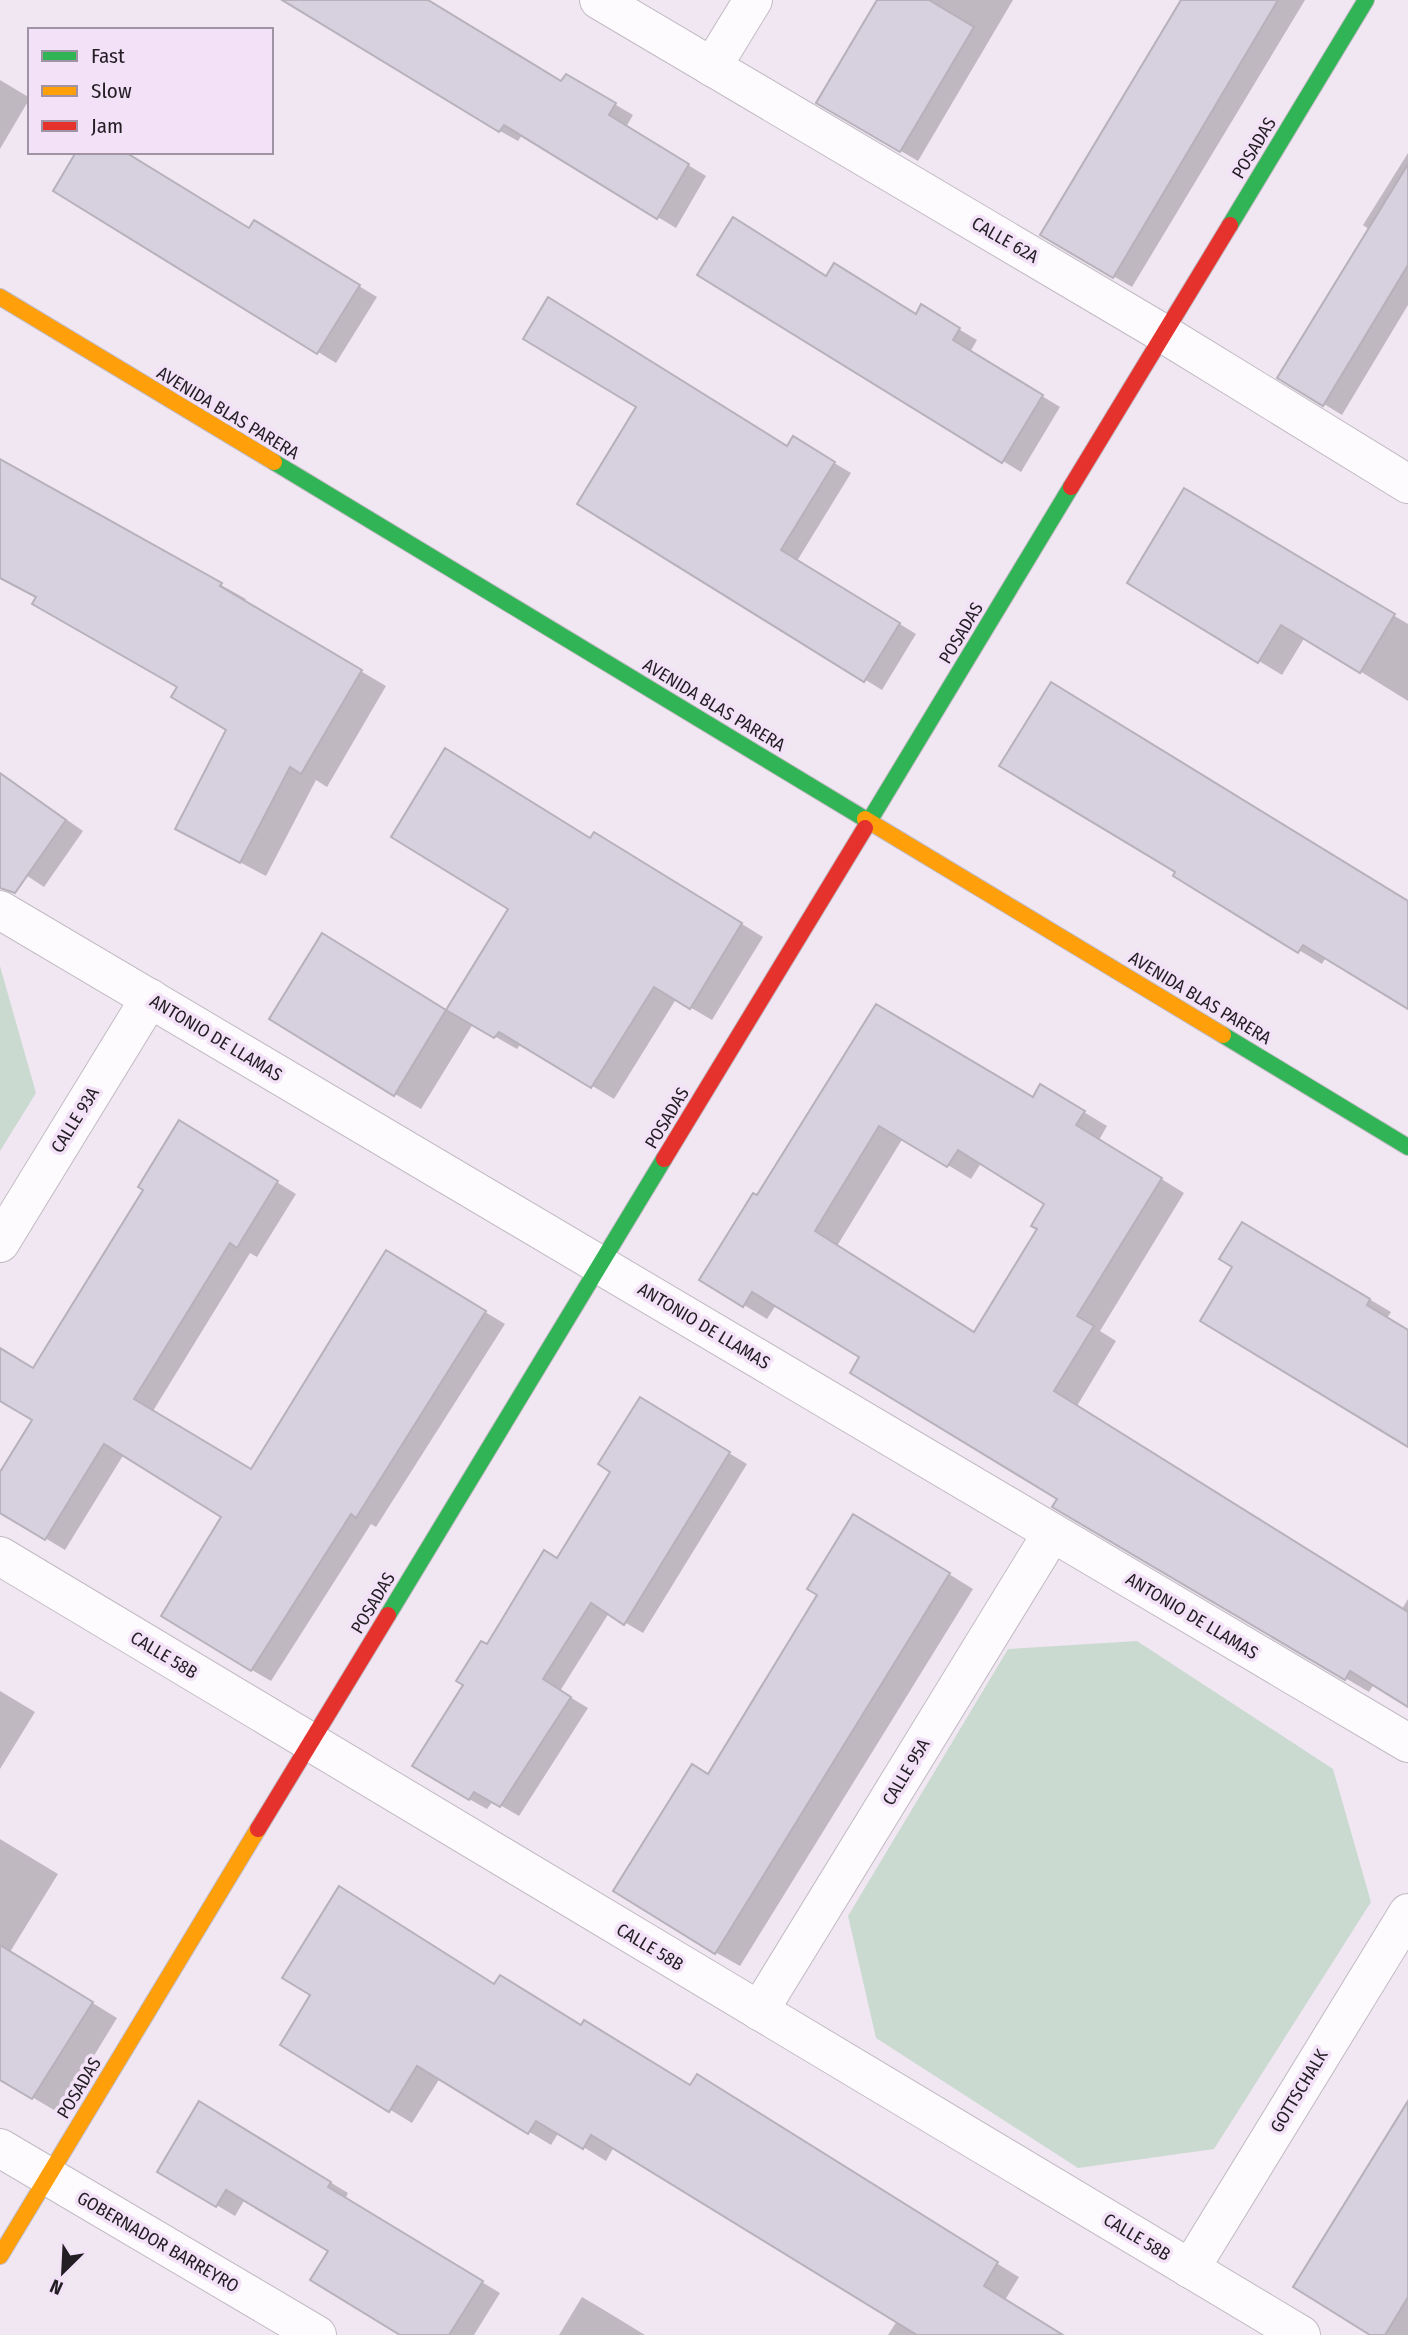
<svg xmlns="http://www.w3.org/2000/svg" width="1408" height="2335" viewBox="0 0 1408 2335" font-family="'Fira Sans Condensed',sans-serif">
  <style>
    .green { fill: #cbdad0 }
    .shadow { fill: #0003; fill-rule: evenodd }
    .building { fill: #d7d1df; stroke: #b6b1ba; stroke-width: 2; fill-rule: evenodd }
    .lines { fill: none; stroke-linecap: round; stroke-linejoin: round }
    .street-casing { stroke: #c1bac3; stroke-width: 40 }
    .fast-casing { stroke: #c1bac3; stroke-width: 18 }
    .slow-casing { stroke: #c1bac3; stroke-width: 18 }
    .jam-casing { stroke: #c1bac3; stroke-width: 18 }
    .street { stroke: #fdfbfd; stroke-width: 38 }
    .fast { stroke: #30b455; stroke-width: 16 }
    .slow { stroke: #ff9f0a; stroke-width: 16 }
    .jam { stroke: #e5322d; stroke-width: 16 }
    .labels { text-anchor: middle; stroke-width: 7; stroke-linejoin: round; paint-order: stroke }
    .street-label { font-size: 18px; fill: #231d24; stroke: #f3e2f7 }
  </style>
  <rect width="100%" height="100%" fill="#f0e7f2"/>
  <!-- green -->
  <g class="green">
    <polygon points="0,966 36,1093 0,1151"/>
    <polygon points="1137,1641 1333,1769 1371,1902 1214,2149 1078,2168 876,2038 848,1916 1008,1649"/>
  </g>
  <!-- shadow -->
  <g class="shadow">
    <polygon points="286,0 425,0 562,83 567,76 633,115 626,127 706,176 676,228 522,135 518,141 500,131"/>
    <polygon points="879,0 1013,0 918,161 818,102"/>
    <polygon points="1183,0 1305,0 1132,287 1043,235"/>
    <polygon points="0,80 30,98 0,149"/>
    <polygon points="1408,153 1408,305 1342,415 1324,404 1370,230 1363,225"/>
    <polygon points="55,190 272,233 377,297 336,363"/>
    <polygon points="827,277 917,316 922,307 977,340 970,352 1060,407 1021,472 1003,461"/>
    <polygon points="788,448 811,449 851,473 797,561 916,634 882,690 580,504"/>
    <polygon points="0,461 246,599 244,602 386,686 327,787 316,780 266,876 202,842 229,729 179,686 37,597 0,578"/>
    <polygon points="1208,504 1408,624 1408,701 1305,637 1282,675 1259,661"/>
    <polygon points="1074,697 1408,901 1408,1007 1326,957 1322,964 1175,876 1178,872"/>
    <polygon points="0,773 83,831 44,887 0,858"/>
    <polygon points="591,839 616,846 763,937 712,1020 676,999 614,1099 521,1043 517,1049 473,1024 421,1109 395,1094 349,950 447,1011 510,909"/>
    <path d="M 877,1006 L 1033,1099 L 1064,1100 L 1107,1126 L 1099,1140 L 1184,1193 L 1100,1331 L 1116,1341 L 1077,1406 L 1402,1609 L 1408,1599 L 1408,1705 L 1374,1684 L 1369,1692 L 1054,1506 L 1059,1499 L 862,1357 L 776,1305 L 767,1319 L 744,1305 L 758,1198 ZM 903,1138 L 971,1179 L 981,1163 L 1047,1204 L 1040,1229 L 975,1333 L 837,1246 Z"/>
    <polygon points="199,1134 296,1194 257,1257 250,1253 153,1411 252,1471 405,1263 505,1324 376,1527 371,1524 271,1681 252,1670 223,1517 124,1454 65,1550 0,1511 0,1475 34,1420 0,1398 0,1367 34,1370"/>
    <polygon points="1243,1224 1391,1312 1387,1318 1408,1331 1408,1446 1235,1267"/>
    <polygon points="658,1410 747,1464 643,1633 609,1613 560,1691 588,1708 519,1816 493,1801 487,1809 469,1799 487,1647 558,1560"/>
    <polygon points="878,1530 973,1589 740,1966 715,1952 709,1776"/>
    <polygon points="0,1691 35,1712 0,1769"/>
    <polygon points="0,1839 58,1874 10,1952 117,2018 59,2113 0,2078"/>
    <polygon points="495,1986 582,2026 691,2087 719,2090 1019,2277 1005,2300 1061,2335 888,2335 897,2321 614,2147 606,2161 559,2132 551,2145 440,2078 412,2123 282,2044"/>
    <polygon points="1408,2104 1408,2335 1373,2335"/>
    <polygon points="218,2114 348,2193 345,2199 500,2293 474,2335 403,2335 331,2251 245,2199 235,2216 159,2171"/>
    <polygon points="582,2297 604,2310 645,2335 559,2335"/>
  </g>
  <!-- building -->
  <g class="building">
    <polygon points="282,0 428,0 561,81 566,74 616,103 609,115 689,164 657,219 504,125 499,132"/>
    <polygon points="877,0 929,0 974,27 900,152 816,103"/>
    <polygon points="1181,0 1278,0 1113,278 1040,235"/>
    <polygon points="76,152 125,152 249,228 254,220 360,285 317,354 53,191"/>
    <polygon points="1408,164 1408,265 1323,406 1277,378"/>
    <polygon points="733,217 826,276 834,263 916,314 921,304 960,328 953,340 1043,395 1002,463 697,275"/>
    <polygon points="548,297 787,446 793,436 835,462 781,550 900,623 864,682 577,504 636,407 523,339"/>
    <polygon points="0,459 222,583 220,586 362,670 301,774 290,767 240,863 175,829 226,730 171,697 177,687 32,604 36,597 0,578"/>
    <polygon points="1184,488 1395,614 1360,673 1281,625 1258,663 1127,583"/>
    <polygon points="1051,682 1408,901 1408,1009 1303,945 1298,953 1173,876 1175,872 999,766"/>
    <polygon points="445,748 590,838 594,832 742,923 690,1009 654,987 591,1088 499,1032 494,1038 446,1010 508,909 391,837"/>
    <polygon points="0,773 66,820 15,893 0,888"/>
    <polygon points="322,933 446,1010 394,1096 269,1019"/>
    <path d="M 876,1004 L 1033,1097 L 1040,1084 L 1085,1111 L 1076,1125 L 1162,1178 L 1077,1316 L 1094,1326 L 1054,1391 L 1408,1612 L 1408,1707 L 1350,1671 L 1345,1680 L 1052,1507 L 1057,1499 L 850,1373 L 859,1357 L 752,1292 L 743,1307 L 699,1280 L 753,1193 L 757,1195 ZM 879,1126 L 947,1167 L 958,1150 L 1044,1204 L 1031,1226 L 1037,1229 L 974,1332 L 815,1231 Z"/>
    <polygon points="179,1120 278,1181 237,1248 230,1243 134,1399 251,1469 386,1250 486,1311 356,1518 351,1514 251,1671 161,1616 221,1517 104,1444 45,1540 0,1513 0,1472 32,1420 0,1401 0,1348 33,1368 143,1190 138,1187"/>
    <polygon points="1242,1222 1370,1299 1367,1305 1408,1330 1408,1447 1200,1321 1232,1267 1219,1259"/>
    <polygon points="640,1397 730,1452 624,1625 591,1603 543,1679 571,1697 500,1807 474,1792 469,1800 412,1766 463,1685 456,1681 481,1641 487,1644 544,1550 557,1558 610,1472 598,1464"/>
    <polygon points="853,1514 950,1573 715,1954 613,1891 692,1764 708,1774 817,1595 807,1589"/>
    <polygon points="339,1886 494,1984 500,1975 581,2025 584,2020 690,2085 697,2074 998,2262 984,2286 1063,2335 917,2335 591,2135 583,2149 536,2121 528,2134 417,2066 389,2112 280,2045 310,1995 282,1978"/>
    <polygon points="0,1945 93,2002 32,2099 0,2080"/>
    <polygon points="199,2101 331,2182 328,2187 483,2281 449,2335 400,2335 310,2280 328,2251 226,2190 216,2207 157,2172"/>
    <polygon points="1408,2101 1408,2297 1385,2335 1370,2335 1293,2287"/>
  </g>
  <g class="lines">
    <defs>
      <g id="street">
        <polyline points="599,0 1164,334 1408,484"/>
        <polyline points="712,67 753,0"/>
        <polyline points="0,910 1408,1743"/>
        <polyline points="0,1243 150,998"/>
        <polyline points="0,1556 1301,2335"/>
        <polyline points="759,2011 1052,1533"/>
        <polyline points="0,2148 317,2335"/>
        <polyline points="1190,2269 1408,1913"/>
      </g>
      <g id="fast">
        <polyline points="1230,225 1366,0"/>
        <polyline points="274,462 865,819"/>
        <polyline points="865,828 1071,487"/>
        <polyline points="1223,1035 1408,1147"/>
        <polyline points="388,1615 664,1159"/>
      </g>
      <g id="slow">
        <polyline points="0,297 274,462"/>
        <polyline points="865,819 1223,1035"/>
        <polyline points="0,2256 258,1829"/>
      </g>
      <g id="jam">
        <polyline points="1071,487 1230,225"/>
        <polyline points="664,1159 865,828"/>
        <polyline points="258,1829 388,1615"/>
      </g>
    </defs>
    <!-- street casing -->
    <use href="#street" class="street-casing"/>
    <!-- fast casing -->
    <use href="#fast" class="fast-casing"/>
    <!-- slow casing -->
    <use href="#slow" class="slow-casing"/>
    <!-- jam casing -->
    <use href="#jam" class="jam-casing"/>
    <!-- street -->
    <use href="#street" class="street"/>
    <!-- fast -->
    <use href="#fast" class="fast"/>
    <!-- slow -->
    <use href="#slow" class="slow"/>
    <!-- jam -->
    <use href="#jam" class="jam"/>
  </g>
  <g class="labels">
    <!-- street labels -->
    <g class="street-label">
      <text transform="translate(1254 148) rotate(-59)" y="6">POSADAS</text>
      <text transform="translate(1005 240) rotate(30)" y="6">CALLE 62A</text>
      <text transform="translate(228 413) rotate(31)" y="6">AVENIDA BLAS PARERA</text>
      <text transform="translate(961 633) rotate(-59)" y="6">POSADAS</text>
      <text transform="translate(714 705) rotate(31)" y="6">AVENIDA BLAS PARERA</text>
      <text transform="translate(1200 998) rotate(31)" y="6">AVENIDA BLAS PARERA</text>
      <text transform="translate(216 1038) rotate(31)" y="6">ANTONIO DE LLAMAS</text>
      <text transform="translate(667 1118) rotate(-59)" y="6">POSADAS</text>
      <text transform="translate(75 1120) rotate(-58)" y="6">CALLE 93A</text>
      <text transform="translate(704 1326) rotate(31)" y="6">ANTONIO DE LLAMAS</text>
      <text transform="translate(373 1603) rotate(-59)" y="6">POSADAS</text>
      <text transform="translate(1192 1616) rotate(31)" y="6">ANTONIO DE LLAMAS</text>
      <text transform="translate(164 1655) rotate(31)" y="6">CALLE 58B</text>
      <text transform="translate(906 1772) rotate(-59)" y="6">CALLE 95A</text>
      <text transform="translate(650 1947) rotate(31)" y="6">CALLE 58B</text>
      <text transform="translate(79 2088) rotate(-59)" y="6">POSADAS</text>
      <text transform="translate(1299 2091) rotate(-59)" y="6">GOTTSCHALK</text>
      <text transform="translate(1137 2237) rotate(31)" y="6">CALLE 58B</text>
      <text transform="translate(158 2242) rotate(30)" y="6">GOBERNADOR BARREYRO</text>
    </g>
  </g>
  <!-- legend -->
  <rect x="28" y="28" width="245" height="126" fill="#f3e2f7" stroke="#a093a3" stroke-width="2"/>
  <rect x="42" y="51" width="35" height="10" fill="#30b455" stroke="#a093a3" stroke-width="2"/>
  <text x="91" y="63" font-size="21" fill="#231d24">Fast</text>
  <rect x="42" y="86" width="35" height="10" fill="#ff9f0a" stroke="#a093a3" stroke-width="2"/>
  <text x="91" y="98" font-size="21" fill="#231d24">Slow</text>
  <rect x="42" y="121" width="35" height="10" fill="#e5322d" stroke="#a093a3" stroke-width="2"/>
  <text x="91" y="133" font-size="21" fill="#231d24">Jam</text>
  <!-- north arrow -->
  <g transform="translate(63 2272) rotate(204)" stroke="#f3e2f7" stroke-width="5" paint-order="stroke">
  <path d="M0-5L12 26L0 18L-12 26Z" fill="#231d24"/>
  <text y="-10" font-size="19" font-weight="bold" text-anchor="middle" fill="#231d24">N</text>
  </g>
</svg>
